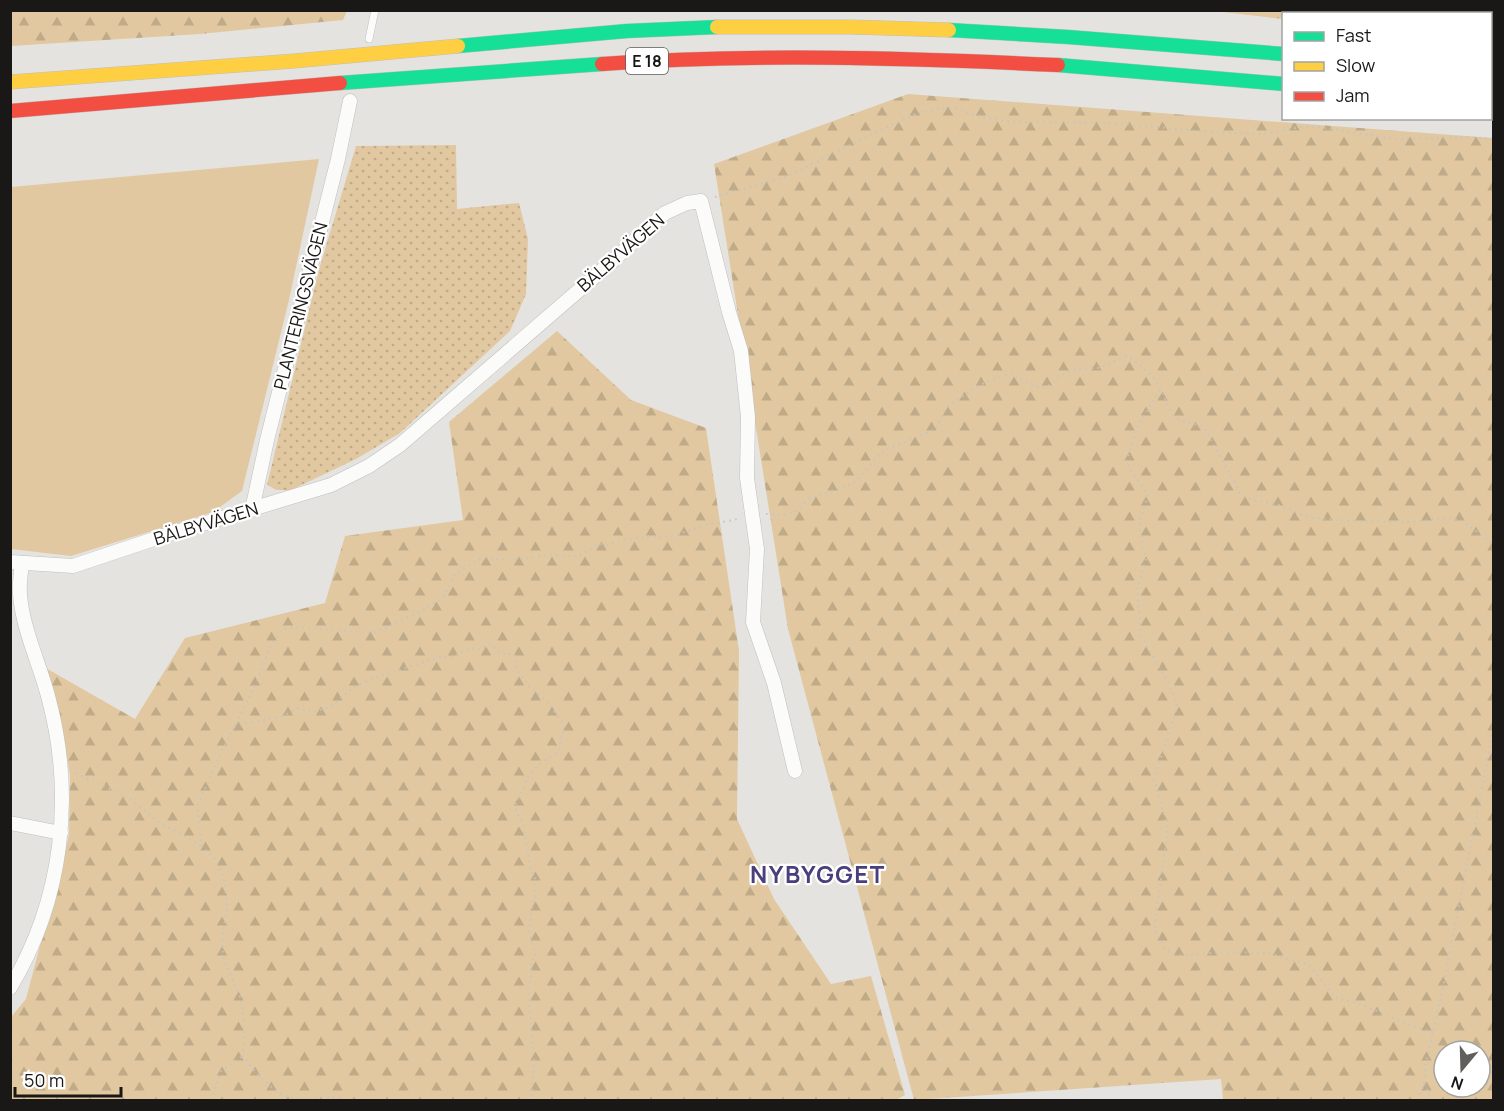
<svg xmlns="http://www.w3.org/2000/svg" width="1504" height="1111" viewBox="0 0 1504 1111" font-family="Manrope,sans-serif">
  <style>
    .grass { fill: #e1c8a0 }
    .forest { fill: url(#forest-firs); fill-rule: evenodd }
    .garden { fill: url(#garden-dots) }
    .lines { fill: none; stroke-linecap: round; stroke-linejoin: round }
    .lane-casing { stroke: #c0bfbc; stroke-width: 8 }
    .street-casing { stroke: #c0bfbc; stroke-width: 15 }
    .fast-casing { stroke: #c0bfbc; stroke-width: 15 }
    .slow-casing { stroke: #c0bfbc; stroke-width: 15 }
    .jam-casing { stroke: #c0bfbc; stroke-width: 15 }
    .path { stroke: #c5c4c4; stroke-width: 2; stroke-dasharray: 1.5 4.5; stroke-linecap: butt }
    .lane { stroke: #fbfbfa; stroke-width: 7 }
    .street { stroke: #fbfbfa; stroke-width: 14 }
    .fast { stroke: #16e098; stroke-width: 14 }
    .slow { stroke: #ffcf43; stroke-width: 14 }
    .jam { stroke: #f24e42; stroke-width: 14 }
    .labels { text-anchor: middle; stroke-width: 4.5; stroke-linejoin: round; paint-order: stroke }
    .shield { fill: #fff; stroke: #5e5d5c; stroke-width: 1.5 }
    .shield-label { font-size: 16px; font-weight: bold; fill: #191816 }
    .street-label { font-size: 18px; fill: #191816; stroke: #fff }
    .district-label { font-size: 24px; font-weight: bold; letter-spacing: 1.5px; fill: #493f7d; stroke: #fff }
  </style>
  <defs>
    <pattern id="forest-firs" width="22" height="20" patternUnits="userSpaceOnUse" patternTransform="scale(1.5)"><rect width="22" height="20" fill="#e1c8a0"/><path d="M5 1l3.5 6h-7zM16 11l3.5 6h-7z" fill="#c0ab89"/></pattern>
    <pattern id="garden-dots" width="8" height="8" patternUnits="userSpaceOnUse" patternTransform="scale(1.5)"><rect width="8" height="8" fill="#e1c8a0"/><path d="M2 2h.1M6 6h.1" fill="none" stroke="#c0ab89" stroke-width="1.8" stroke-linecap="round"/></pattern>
  </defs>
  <rect width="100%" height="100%" fill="#e5e3e0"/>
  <!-- grass -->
  <polygon class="grass" points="319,159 289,300 242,491 213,512 71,556 11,549 11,187"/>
  <!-- forest -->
  <g class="forest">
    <polygon points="11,10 347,10 347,11 343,20 200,34 11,46"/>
    <polygon points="1214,11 1493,11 1493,46 1491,46 1490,14 1284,14 1283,19"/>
    <path d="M 908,94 L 1493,138 L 1493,1100 L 1223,1100 L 1221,1079 L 914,1100 L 788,629 L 714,164 ZM 1444,1051 L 1480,1051 L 1480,1087 L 1444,1087 Z"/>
    <polygon points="557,331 631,400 706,428 739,651 737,819 774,899 831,984 871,976 905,1095 896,1100 11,1100 11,1017 26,999 69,835 70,775 60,717 44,667 135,719 185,638 325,603 345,536 463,520 449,422"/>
  </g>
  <!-- garden -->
  <polygon class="garden" points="456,145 457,209 519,203 528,239 526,294 510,331 400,433 356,459 291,490 277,490 267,485 318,273 356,146"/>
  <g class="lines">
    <defs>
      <polyline id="lane" points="369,39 375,10"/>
      <g id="street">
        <polyline points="252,510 267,440 338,159 350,101"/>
        <polyline points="10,562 73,566 163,536 331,485 369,466 400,445 607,266 665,213 687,203 701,201 729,312 741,351 748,417 747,478 757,549 753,622 774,683 795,771"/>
        <polyline points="10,823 61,833"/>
        <path d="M 10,988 C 63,900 75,795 48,696 C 39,662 23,630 20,595 C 19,584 21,573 22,563"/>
      </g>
      <g id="fast">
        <polyline points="949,30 1068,37 1284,54"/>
        <polyline points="458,46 627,31 717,27"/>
        <polyline points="1058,65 1284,84"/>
        <polyline points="1490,73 1494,73"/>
        <polyline points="340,83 602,64"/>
        <polyline points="1490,104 1494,104"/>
      </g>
      <g id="slow">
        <polyline points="717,27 851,27 949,30"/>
        <polyline points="10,82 294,61 458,46"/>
      </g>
      <g id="jam">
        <path d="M 602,64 C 754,53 906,58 1058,65"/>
        <polyline points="10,111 340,83"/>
      </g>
    </defs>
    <!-- lane casing -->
    <use href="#lane" class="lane-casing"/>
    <!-- street casing -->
    <use href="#street" class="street-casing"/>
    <!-- fast casing -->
    <use href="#fast" class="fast-casing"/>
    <!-- slow casing -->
    <use href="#slow" class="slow-casing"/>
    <!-- jam casing -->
    <use href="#jam" class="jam-casing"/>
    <!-- path -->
    <g class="path">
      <polyline points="715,197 788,176 876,132 918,113 937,109 953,108 985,118 1015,122 1114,123 1208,132 1264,134 1301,127 1318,127 1394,139 1471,137 1494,139"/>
      <polyline points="1160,390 1138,426 1126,463 1148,495 1139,523 1146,559 1137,589 1141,636 1173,691 1177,707 1154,779 1168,828 1154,930 1167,951 1182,956 1221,952 1269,953 1309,965 1336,998 1361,1004 1397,1020 1434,1033"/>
      <path d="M 766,514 L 783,515 L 795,512 L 811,498 L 847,486 L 856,481 L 883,451 L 936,429 L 946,407 L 982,384 L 1011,373 L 1031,385 L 1041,388 L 1048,386 L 1065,373 L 1077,369 L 1099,368 L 1126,356 C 1141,364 1155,376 1162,392 C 1166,400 1169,411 1176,417 C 1183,422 1194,424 1203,426 L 1233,479 L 1239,493 L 1252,500 L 1279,505 L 1308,517 L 1348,521 L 1410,522 L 1448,518 L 1463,521 L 1494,545"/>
      <polyline points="234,726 283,716 297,708 314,712 332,706 354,687 375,678 443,656 450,658 471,648 477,650 490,644 502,654 514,654 517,658 516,668 530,688 546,700 564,725 565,730 561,737 559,751 541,763 529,774 516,804 516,811 523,825 531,871 535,878 536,894 532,907 529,933 536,957 531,962 532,971 528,990 534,1061 532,1100"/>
      <polyline points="76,773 129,798 162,825 174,830 201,846"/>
      <polyline points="1424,1084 1432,1100"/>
      <polyline points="211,1100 221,1071 243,1056"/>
      <polyline points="346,1100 339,1097 305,1099 290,1098 277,1092 256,1073 243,1056 244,1021 240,997 223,957 222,939 227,909 225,883 222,873 215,859 202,847 197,807 223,748 255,687 271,645 283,629 300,627 373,633 422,611 443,598 456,573 482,558 511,560 549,555 579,556 598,544 607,545 623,540 652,536 669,537 707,525 738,519"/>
      <polyline points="1418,1100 1424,1084 1426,1063 1444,982 1494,725"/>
    </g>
    <!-- lane -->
    <use href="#lane" class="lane"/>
    <!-- street -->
    <use href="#street" class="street"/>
    <!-- fast -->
    <use href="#fast" class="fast"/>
    <!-- slow -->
    <use href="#slow" class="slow"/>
    <!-- jam -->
    <use href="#jam" class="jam"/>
  </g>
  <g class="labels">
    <!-- shield labels -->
    <rect class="shield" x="626" y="48" width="42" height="26" rx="4.5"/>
    <g class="shield-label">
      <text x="647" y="67">E 18</text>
    </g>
    <!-- street labels -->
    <g class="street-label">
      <text transform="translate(621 253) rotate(-41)" y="6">BÄLBYVÄGEN</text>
      <text transform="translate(301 306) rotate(-76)" y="6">PLANTERINGSVÄGEN</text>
      <text transform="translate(206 524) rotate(-17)" y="6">BÄLBYVÄGEN</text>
    </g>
    <!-- district labels -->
    <g class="district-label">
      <text x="818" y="883">NYBYGGET</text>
    </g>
  </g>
  <!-- border -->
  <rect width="1504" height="1111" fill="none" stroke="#191816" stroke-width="24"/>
  <!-- legend -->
  <rect x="1282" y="12" width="210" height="108" fill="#ffffff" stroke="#a3a3a2" stroke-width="1.5"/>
  <rect x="1294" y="32" width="30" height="9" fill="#16e098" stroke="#a3a3a2" stroke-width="1.5"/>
  <text x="1336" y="42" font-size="18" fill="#191816">Fast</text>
  <rect x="1294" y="62" width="30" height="9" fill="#ffcf43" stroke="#a3a3a2" stroke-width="1.5"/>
  <text x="1336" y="72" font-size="18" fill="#191816">Slow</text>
  <rect x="1294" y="92" width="30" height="9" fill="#f24e42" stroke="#a3a3a2" stroke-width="1.5"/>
  <text x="1336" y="102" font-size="18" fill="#191816">Jam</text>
  <!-- north arrow -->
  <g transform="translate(1462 1069) rotate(199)"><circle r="28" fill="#ffffff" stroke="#a3a3a2" stroke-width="1.5"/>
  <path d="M0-4.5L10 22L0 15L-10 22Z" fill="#605f5d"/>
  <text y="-9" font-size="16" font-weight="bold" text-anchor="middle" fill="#191816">N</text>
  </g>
  <!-- scale -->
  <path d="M15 1087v9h106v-9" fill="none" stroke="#191816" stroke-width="3"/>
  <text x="24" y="1087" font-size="18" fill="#191816" stroke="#ffffff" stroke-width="4.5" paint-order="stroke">50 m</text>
</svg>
